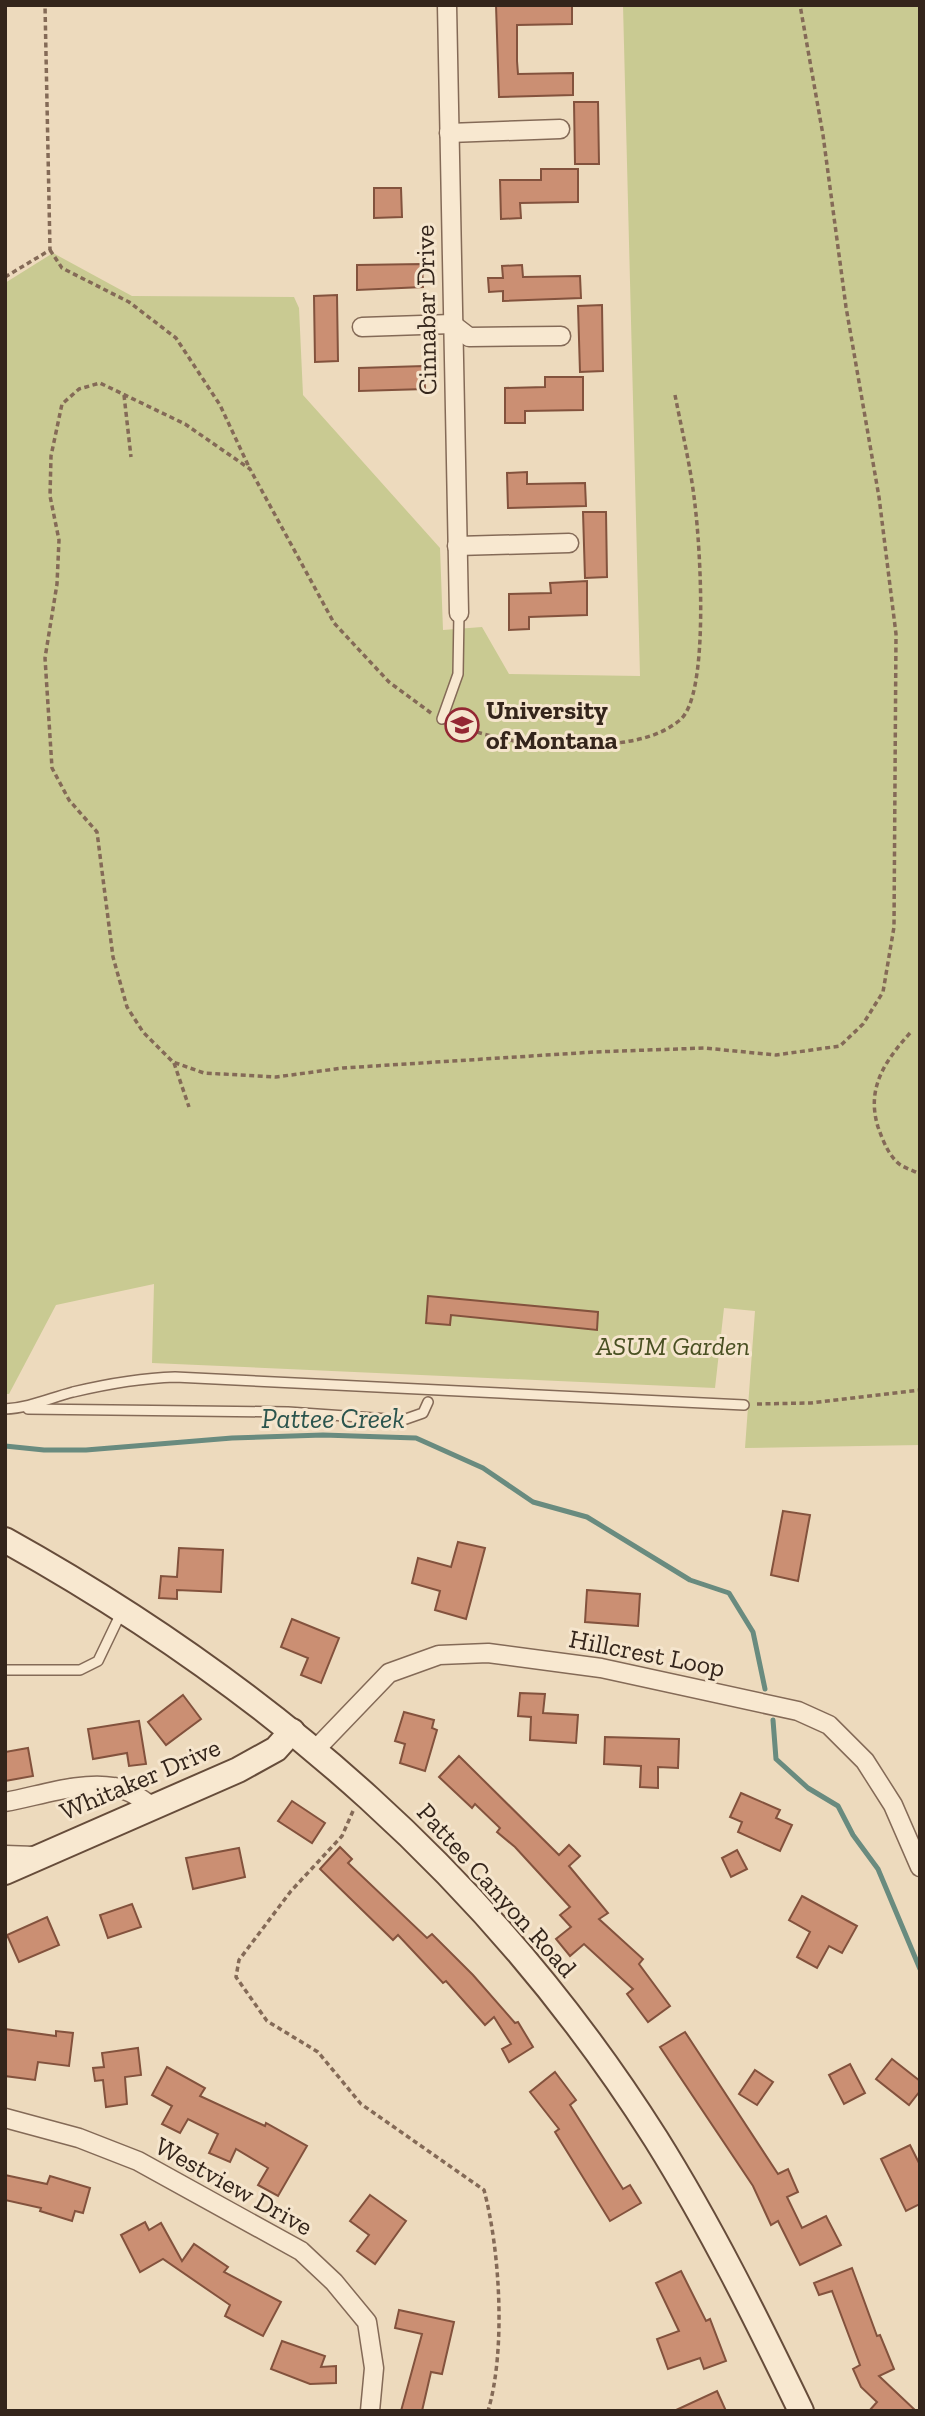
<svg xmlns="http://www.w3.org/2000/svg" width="925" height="2416" viewBox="0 0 925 2416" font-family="'Zilla Slab',serif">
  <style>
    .green { fill: #c9ca92 }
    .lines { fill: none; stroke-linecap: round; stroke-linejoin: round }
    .stream { stroke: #698b7f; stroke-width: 5 }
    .building { fill: #cb8f73; stroke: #83523d; stroke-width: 2 }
    .lane-casing { stroke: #846a57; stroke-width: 12 }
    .street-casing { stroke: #846a57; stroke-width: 21 }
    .secondary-casing { stroke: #664c3a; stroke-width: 28 }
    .path { stroke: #846a57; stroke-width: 3.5; stroke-dasharray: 5 3.5; stroke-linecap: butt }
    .lane { stroke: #f8e8d0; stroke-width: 9 }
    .street { stroke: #f8e8d0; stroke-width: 18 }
    .secondary { stroke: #f8e8d0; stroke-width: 24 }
    .labels { text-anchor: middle; stroke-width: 6; stroke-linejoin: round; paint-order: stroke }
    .street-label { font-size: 26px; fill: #34251b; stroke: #f5e5cd }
    .poi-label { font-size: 26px; font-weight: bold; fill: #34251b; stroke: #f5e5cd; text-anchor: start }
    .park-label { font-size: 26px; font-style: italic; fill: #495022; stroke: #f5e5cd }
    .water-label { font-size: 28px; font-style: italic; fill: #2b544d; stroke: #f5e5cd }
  </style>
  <rect width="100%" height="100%" fill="#eddabd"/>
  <!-- green -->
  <polygon class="green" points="623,5 920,5 920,1445 745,1448 755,1311 724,1308 715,1388 152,1363 154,1284 56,1305 9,1394 5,1394 5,283 53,253 132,296 294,297 299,308 303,395 440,548 443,630 482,627 509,674 640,676"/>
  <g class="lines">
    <!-- stream -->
    <g class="stream">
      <polyline points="5,1446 44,1450 86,1450 232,1438 323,1435 416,1438 483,1468 533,1502 587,1517 690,1580 729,1593 753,1632 765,1689"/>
      <polyline points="773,1720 776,1759 808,1788 838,1806 853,1835 878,1869 920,1969"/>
    </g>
  </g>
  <!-- building -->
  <g class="building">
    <polygon points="496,5 572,5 572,24 517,25 517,61 518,74 573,73 573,95 499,97"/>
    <polygon points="574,102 598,102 599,164 575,164"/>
    <polygon points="541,169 578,169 578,202 520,203 521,218 501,219 500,180 541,180"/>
    <polygon points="374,188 401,188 402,217 374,218"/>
    <polygon points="422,264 423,287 357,290 357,265"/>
    <polygon points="522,265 523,277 580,276 581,298 503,301 503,291 489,292 488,278 503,278 502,266"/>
    <polygon points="337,295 338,361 315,362 314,296"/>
    <polygon points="602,305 603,371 580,372 578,306"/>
    <polygon points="424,366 425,389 359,391 359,368"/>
    <polygon points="545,377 583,377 583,410 525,411 525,423 505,423 505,388 545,387"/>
    <polygon points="527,472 527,484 585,483 586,506 508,508 507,473"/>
    <polygon points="583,512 606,512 607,577 585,578"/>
    <polygon points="587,581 587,615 529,617 529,629 509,630 509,594 551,593 550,583"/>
    <polygon points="428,1296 598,1312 597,1330 451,1315 450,1325 426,1323"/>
    <polygon points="783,1511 810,1515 798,1581 771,1575"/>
    <polygon points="458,1542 485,1548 466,1619 435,1610 440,1591 412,1583 418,1558 451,1567"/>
    <polygon points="179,1548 223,1550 221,1592 177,1590 177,1599 159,1598 161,1576 177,1577"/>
    <polygon points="587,1590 640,1594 638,1626 585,1622"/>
    <polygon points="292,1619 339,1638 321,1683 301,1675 308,1658 281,1647"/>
    <polygon points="520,1693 545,1694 543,1713 578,1715 576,1743 530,1740 531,1717 518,1716"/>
    <polygon points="183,1695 201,1719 166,1745 148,1722"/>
    <polygon points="404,1712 434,1720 432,1728 437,1730 425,1771 400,1763 405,1744 395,1741"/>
    <polygon points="139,1721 146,1764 129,1766 127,1753 93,1759 88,1729"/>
    <polygon points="605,1737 679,1739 678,1768 658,1767 658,1788 640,1787 641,1766 604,1764"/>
    <polygon points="28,1748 33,1776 5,1781 5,1752"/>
    <polygon points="459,1756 559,1855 569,1845 580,1856 569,1866 608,1913 599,1919 643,1959 639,1964 670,2006 648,2022 627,1994 633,1989 584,1944 570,1956 556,1939 571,1927 560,1915 570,1907 515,1847 497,1832 500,1828 475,1804 472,1808 439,1777"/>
    <polygon points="741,1793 780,1810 776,1818 792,1825 780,1851 738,1832 742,1822 730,1817"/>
    <polygon points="292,1801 325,1823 312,1843 278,1821"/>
    <polygon points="340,1847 352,1859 348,1863 427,1938 432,1934 473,1975 515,2023 518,2022 533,2047 509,2062 502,2049 511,2044 494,2017 485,2025 446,1981 443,1983 398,1935 393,1940 320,1869"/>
    <polygon points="239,1848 245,1877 193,1889 186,1858"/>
    <polygon points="737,1850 747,1869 731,1877 722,1858"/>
    <polygon points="802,1896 857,1926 842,1953 829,1946 817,1968 797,1957 810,1932 789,1920"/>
    <polygon points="132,1904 141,1927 108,1938 100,1915"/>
    <polygon points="47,1917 59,1945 19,1962 7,1935"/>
    <polygon points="5,2029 56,2036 56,2031 73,2033 69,2066 38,2062 35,2080 5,2076"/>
    <polygon points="685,2032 778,2174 788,2169 798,2192 787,2197 802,2228 826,2216 841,2245 800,2265 778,2221 771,2225 753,2186 660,2047"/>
    <polygon points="138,2048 141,2075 125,2077 127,2104 106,2107 103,2080 95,2081 93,2068 104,2067 102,2053"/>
    <polygon points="892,2059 920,2081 920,2091 909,2105 876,2079"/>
    <polygon points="850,2064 865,2093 844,2104 829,2075"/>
    <polygon points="167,2067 205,2088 200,2096 265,2126 266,2123 307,2146 278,2196 258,2185 268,2168 236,2149 230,2162 209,2153 218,2134 188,2119 180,2133 162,2124 172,2106 152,2095"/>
    <polygon points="755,2070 773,2082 757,2105 739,2094"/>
    <polygon points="555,2072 576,2100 570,2105 623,2189 630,2185 641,2203 610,2221 555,2132 559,2129 530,2092"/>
    <polygon points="910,2145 920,2165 920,2204 906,2211 881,2159"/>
    <polygon points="5,2175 47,2184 50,2176 90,2188 83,2213 75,2211 72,2221 40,2211 41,2208 5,2200"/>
    <polygon points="370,2195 406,2221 375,2264 357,2251 369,2235 350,2221"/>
    <polygon points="145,2222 149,2230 161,2223 182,2261 194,2244 228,2267 224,2272 281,2302 263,2336 225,2316 230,2305 163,2259 140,2272 121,2235"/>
    <polygon points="852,2268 877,2336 880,2335 894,2369 879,2376 916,2411 869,2411 877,2402 861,2387 853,2369 860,2365 832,2291 819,2295 814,2283"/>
    <polygon points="681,2271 706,2321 710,2319 726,2361 704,2369 700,2358 668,2369 657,2339 679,2331 656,2283"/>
    <polygon points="399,2310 454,2322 442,2374 431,2372 422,2411 401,2411 422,2334 395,2328"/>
    <polygon points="282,2341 325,2356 321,2367 336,2366 336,2383 310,2384 271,2369"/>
    <polygon points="717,2391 726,2411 674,2411"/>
  </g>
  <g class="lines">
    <defs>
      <g id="lane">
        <polyline points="442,719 458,674 459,613"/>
        <path d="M 5,1409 C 29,1408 50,1398 73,1392 C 107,1384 140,1378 175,1377 L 744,1405"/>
        <polyline points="28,1409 288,1412 403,1420 423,1413 428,1402"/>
        <polyline points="5,1670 80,1670 98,1661 121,1613"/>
      </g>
      <g id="street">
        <polyline points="447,5 459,613"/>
        <polyline points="449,133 560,129"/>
        <polyline points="362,327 452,324 469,337 561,336"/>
        <polyline points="457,546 569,543"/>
        <polyline points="316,1749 389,1673 439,1655 488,1653 601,1668 798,1711 829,1725 865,1761 893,1805 920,1867"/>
        <path d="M 5,1802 C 39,1796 80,1781 114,1787 C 129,1789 141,1799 153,1807"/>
        <polyline points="5,1855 35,1856"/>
        <polyline points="5,2118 79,2138 138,2161 301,2251 334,2282 367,2322 374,2368 370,2411"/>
      </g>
      <g id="secondary">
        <path d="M 5,1540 C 271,1688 493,1881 656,2139 C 711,2227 756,2318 801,2411"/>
        <polyline points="5,1872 238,1770 276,1749 292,1731"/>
      </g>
    </defs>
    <!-- lane casing -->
    <use href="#lane" class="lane-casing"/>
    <!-- street casing -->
    <use href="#street" class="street-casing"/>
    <!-- secondary casing -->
    <use href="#secondary" class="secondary-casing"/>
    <!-- path -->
    <g class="path">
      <polyline points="50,250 62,268 129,302 176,338 220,405 249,467"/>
      <polyline points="5,277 50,250 45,5"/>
      <polyline points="124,395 131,457"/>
      <polyline points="431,713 389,682 334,623 250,469 185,424 100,383 79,389 62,404 51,456 50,496 59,540 57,584 45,658 52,768 69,800 97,832 113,957 127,1007 143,1032 173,1062 204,1073 276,1077 343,1068 594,1052 704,1048 776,1055 840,1046 863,1024 883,992 894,927 896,634 879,497 846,307 823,135 800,5"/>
      <path d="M 453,724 C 497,741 553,750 600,745 C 628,742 657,739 680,720 C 710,695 700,545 695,505 C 691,468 682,431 675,395"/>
      <path d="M 910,1033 C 885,1061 866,1088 878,1127 C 882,1138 887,1152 896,1161 C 901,1167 912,1170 920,1174"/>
      <polyline points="174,1063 189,1107"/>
      <polyline points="757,1404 811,1403 920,1390"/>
      <path d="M 353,1811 L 342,1836 L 291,1891 L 239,1960 L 236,1977 L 267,2021 L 318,2052 L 361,2104 L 484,2190 C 500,2250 506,2351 488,2411"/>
    </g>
    <!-- lane -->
    <use href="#lane" class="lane"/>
    <!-- street -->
    <use href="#street" class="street"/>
    <!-- secondary -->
    <use href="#secondary" class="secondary"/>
  </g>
  <!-- icons -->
  <defs>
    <symbol id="university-ring" viewBox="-11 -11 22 22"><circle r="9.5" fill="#f5e5cd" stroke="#932733" stroke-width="1.5"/><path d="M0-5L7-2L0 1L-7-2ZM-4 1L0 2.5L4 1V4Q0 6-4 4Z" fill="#932733"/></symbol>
  </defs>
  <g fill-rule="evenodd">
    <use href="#university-ring" x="443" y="706" width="38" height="38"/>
  </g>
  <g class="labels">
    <!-- street labels -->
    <g class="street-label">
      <text transform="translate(426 310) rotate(-91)" y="9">Cinnabar Drive</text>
      <text transform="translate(647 1653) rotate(11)" y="9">Hillcrest Loop</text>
      <text transform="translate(140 1779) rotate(-23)" y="9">Whitaker Drive</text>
      <text transform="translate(497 1890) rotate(48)" y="9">Pattee Canyon Road</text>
      <text transform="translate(234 2186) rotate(29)" y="9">Westview Drive</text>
    </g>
    <!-- poi labels -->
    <g class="poi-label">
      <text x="486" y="719">University<tspan x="486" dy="30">of Montana</tspan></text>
    </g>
    <!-- park labels -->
    <g class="park-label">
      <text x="673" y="1355">ASUM Garden</text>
    </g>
    <!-- water labels -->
    <g class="water-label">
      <text x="333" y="1428">Pattee Creek</text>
    </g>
  </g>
  <!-- border -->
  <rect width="925" height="2416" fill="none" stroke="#34251b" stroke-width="14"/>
</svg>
